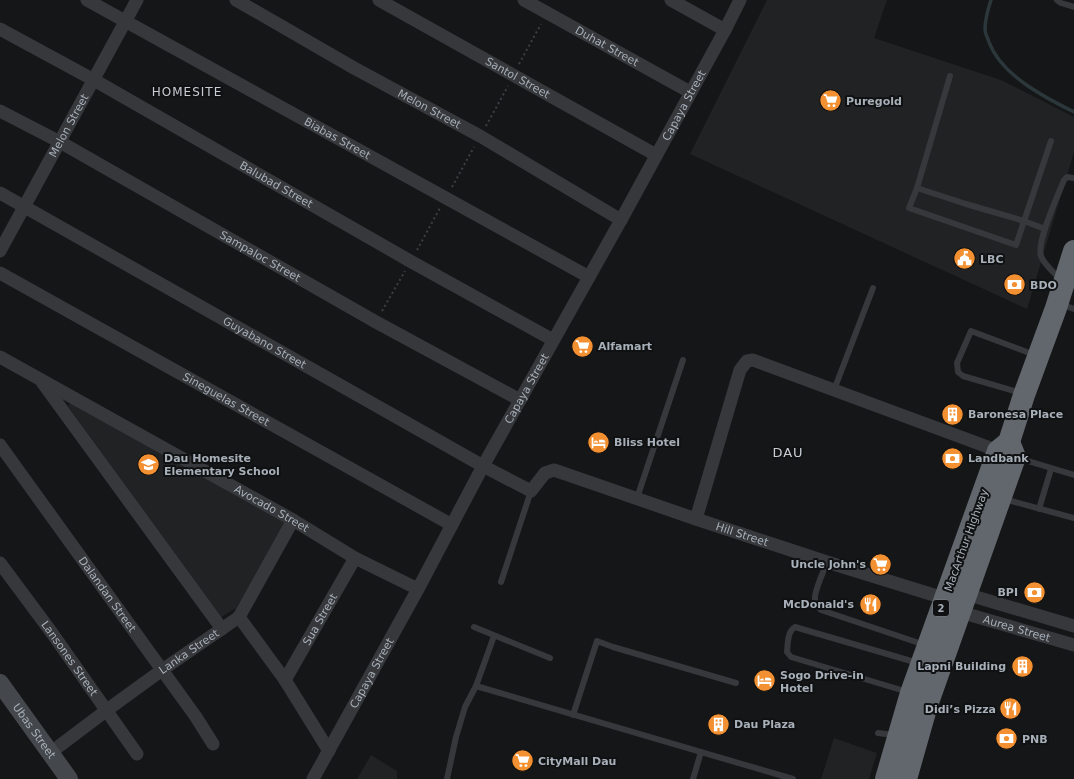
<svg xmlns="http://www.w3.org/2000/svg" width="1074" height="779" viewBox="0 0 1074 779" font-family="'DejaVu Sans',sans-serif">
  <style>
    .built { fill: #212224 }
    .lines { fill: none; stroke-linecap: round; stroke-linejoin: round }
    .stream { stroke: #2b373b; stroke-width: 3.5 }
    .path { stroke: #3c4043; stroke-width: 2; stroke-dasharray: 2 3; stroke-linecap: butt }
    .lane { stroke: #36383c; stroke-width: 6 }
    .street { stroke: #36383c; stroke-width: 13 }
    .secondary { stroke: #44484c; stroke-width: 18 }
    .highway { stroke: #62676d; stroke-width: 22 }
    .labels { text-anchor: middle; stroke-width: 4; stroke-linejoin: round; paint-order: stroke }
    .shield { fill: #101112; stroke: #7a8086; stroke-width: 1 }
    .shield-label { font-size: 10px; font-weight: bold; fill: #a7afb8 }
    .street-label { font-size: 11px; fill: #a7afb8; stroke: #101112 }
    .poi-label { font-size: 11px; font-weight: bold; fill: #a7afb8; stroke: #101112; text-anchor: start }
    .neighbourhood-label { font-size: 12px; letter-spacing: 1px; fill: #c8cdd4; stroke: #101112 }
    .quarter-label { font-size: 13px; letter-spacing: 1px; fill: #c8cdd4; stroke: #101112 }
  </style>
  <rect width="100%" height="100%" fill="#151617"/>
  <!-- built -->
  <g class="built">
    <polygon points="767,0 887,0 874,38 1001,80 1074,117 1074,152 1027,309 690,154"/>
    <polygon points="73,399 286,522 236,608 220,618 68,406"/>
    <polygon points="834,738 877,753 869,779 821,779"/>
    <polygon points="371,755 397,771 397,779 357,779"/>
  </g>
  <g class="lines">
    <!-- stream -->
    <path class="stream" d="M 991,0 C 988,9 985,20 985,30 C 985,34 988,38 989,42 C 1001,75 1044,97 1074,112"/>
    <!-- path -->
    <g class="path">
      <polyline points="519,64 541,24"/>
      <polyline points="486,126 508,86"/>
      <polyline points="452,187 474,147"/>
      <polyline points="417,250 440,208"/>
      <polyline points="382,311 405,271"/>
    </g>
    <!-- lane -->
    <g class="lane">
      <polyline points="1057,0 1061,3 1074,7"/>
      <polyline points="950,76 917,188 966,204 1024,221 1045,229"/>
      <polyline points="917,188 909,208 1016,245 1051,141"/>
      <path d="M 1061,280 C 1055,273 1044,265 1041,256 C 1036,243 1058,195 1064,180 L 1067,177 L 1074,178"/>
      <polyline points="1060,304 1074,309"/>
      <polyline points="834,390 873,288"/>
      <polyline points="1021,393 963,376 958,372 957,363 971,331 1035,355"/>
      <polyline points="1018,458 1074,475"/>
      <polyline points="637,498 683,360"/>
      <polyline points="1004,499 1074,518"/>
      <polyline points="1039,509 1051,469"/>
      <path d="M 827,562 C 824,571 814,591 815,599 C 815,604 818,607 821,610 L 925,645"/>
      <polyline points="501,582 531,491"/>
      <polyline points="474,627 550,658"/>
      <polyline points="476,686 793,779"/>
      <path d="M 908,692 L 791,657 L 787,652 C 788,644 787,632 795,627 L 918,663"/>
      <polyline points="573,715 597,641 613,647 736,683"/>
      <polyline points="878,733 894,735"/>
      <polyline points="447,779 456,737 465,707 476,686 494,636"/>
      <polyline points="693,779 701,752"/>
    </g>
    <!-- street -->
    <g class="street">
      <path id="s1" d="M 87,0 L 589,277"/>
      <path id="s2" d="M 236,0 L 354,68 L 480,136 L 621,220"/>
      <path id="s3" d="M 379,0 L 656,155"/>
      <path id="s4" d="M 524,0 L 690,92"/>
      <polyline points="671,0 725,30"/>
      <path id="s5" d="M 0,29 L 94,80 L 410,261 L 553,340"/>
      <path id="s6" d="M 0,111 L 60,142 L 376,322 L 520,400"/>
      <path id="s7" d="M 0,193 L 483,466 L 531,491 L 545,473 L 554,470 L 696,519 L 827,562 L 950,600"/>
      <path id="s8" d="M 0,251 L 137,0"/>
      <path id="s9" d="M 0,273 L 452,525"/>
      <path id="s10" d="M 0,357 L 293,520 L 355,558 L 418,589"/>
      <polyline points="42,382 222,629"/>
      <path id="s11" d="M 0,445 L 196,717 L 213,744"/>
      <polyline points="696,519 740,370 747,361 753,360 1004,453"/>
      <path id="s12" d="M 0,563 L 52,633 L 137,754"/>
      <polyline points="966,594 1074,626"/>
      <path id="s13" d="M 960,612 L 1074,645"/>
      <polyline points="239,617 285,680 329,751"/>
      <path id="s14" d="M 285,680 L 355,558"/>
      <path id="s15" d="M 50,753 L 107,710 L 162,670 L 239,617 L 293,520"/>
      <path id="s16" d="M 313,779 L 418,589 L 483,466 L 621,220 L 725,30 L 740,0"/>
    </g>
    <!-- secondary -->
    <path class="secondary" id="s17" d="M 0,683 L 69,779"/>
    <!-- highway -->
    <g class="highway">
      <polyline points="886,779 911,693 998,451 1009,442 1024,395 1056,308 1074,251"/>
      <polyline points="906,779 927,705 1015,457 1009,442"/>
    </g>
  </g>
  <!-- icons -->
  <defs>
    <symbol id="supermarket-disc" viewBox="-11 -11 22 22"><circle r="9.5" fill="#f39132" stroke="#101112"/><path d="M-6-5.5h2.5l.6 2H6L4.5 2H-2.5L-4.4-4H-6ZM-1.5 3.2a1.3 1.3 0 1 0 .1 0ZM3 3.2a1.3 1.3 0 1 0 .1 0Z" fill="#fff"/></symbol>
    <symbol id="civic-disc" viewBox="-11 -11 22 22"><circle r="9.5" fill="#f39132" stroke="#101112"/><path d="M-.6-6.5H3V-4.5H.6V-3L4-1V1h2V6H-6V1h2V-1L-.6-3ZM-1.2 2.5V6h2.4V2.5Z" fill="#fff"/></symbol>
    <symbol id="bank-disc" viewBox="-11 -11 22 22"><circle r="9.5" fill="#f39132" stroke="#101112"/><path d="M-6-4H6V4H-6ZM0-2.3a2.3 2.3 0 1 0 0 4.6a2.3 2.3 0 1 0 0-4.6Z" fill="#fff"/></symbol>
    <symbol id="building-disc" viewBox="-11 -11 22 22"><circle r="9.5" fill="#f39132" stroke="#101112"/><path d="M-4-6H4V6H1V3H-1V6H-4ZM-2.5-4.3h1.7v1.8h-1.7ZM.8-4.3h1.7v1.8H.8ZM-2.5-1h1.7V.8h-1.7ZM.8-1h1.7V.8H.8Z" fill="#fff"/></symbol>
    <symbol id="hotel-disc" viewBox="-11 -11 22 22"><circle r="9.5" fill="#f39132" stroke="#101112"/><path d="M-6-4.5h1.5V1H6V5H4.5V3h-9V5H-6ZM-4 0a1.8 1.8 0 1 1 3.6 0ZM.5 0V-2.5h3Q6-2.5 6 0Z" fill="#fff"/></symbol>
    <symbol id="school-disc" viewBox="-11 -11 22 22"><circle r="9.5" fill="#f39132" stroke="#101112"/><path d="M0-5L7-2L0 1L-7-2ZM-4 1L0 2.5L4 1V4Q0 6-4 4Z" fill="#fff"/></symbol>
    <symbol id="restaurant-disc" viewBox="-11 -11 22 22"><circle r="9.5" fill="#f39132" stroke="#101112"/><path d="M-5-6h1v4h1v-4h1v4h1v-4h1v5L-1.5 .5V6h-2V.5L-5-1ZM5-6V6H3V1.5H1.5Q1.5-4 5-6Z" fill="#fff"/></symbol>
  </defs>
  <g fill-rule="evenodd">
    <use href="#supermarket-disc" x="818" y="88" width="25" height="25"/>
    <use href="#civic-disc" x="952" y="246" width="25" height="25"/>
    <use href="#bank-disc" x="1002" y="272" width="25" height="25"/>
    <use href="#supermarket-disc" x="570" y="334" width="25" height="25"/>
    <use href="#building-disc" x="940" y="402" width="25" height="25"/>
    <use href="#hotel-disc" x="586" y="430" width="25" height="25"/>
    <use href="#bank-disc" x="940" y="446" width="25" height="25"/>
    <use href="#school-disc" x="136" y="452" width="25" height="25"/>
    <use href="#supermarket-disc" x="868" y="552" width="25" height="25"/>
    <use href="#bank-disc" x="1022" y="580" width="25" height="25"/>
    <use href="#restaurant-disc" x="858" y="592" width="25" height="25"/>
    <use href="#building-disc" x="1010" y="654" width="25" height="25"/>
    <use href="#hotel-disc" x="752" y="668" width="25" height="25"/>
    <use href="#restaurant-disc" x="998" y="696" width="25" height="25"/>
    <use href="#building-disc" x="706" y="712" width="25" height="25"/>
    <use href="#bank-disc" x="994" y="726" width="25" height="25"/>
    <use href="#supermarket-disc" x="510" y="748" width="25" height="25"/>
  </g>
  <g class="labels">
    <!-- shield labels -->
    <rect class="shield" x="933" y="600" width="16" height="16" rx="3"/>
    <g class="shield-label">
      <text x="941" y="612">2</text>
    </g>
    <!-- street labels -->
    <g class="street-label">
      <text dy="4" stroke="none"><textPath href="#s4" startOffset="95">Duhat Street</textPath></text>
      <text dy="4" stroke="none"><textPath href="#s3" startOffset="159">Santol Street</textPath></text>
      <text dy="4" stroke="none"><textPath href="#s16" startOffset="769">Capaya Street</textPath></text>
      <text dy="4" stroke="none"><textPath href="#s2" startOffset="222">Melon Street</textPath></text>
      <text dy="4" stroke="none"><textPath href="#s8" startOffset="143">Melon Street</textPath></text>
      <text dy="4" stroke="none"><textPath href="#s1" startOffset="286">Biabas Street</textPath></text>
      <text dy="4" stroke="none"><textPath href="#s5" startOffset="317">Balubad Street</textPath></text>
      <text dy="4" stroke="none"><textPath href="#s6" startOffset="298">Sampaloc Street</textPath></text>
      <text dy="4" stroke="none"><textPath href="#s7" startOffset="304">Guyabano Street</textPath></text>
      <text dy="4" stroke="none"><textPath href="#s16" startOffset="445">Capaya Street</textPath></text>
      <text dy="4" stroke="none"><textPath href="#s9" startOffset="259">Sineguelas Street</textPath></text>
      <text dy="4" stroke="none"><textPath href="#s10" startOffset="311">Avocado Street</textPath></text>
      <text dy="4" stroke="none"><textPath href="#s7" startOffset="840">Hill Street</textPath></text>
      <text transform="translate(966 540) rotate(-70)" y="4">MacArthur Highway</text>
      <text dy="4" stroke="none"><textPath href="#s11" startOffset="184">Dalandan Street</textPath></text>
      <text dy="4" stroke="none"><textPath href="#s14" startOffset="70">Sua Street</textPath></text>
      <text dy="4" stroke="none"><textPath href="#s13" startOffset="59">Aurea Street</textPath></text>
      <text dy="4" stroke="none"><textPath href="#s15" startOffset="172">Lanka Street</textPath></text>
      <text dy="4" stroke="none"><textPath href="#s12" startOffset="118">Lansones Street</textPath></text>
      <text dy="4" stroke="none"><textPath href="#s16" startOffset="121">Capaya Street</textPath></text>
      <text dy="4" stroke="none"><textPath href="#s17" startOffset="59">Ubas Street</textPath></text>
    </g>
    <!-- poi labels -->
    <g class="poi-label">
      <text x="846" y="105">Puregold</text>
      <text x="980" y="263">LBC</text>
      <text x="1030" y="289">BDO</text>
      <text x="598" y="350">Alfamart</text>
      <text x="968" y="418">Baronesa Place</text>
      <text x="614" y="446">Bliss Hotel</text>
      <text x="164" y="462">Dau Homesite<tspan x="164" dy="13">Elementary School</tspan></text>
      <text x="968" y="462">Landbank</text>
      <text x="866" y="568" text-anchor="end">Uncle John's</text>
      <text x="1018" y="596" text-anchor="end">BPI</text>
      <text x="854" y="608" text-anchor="end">McDonald's</text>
      <text x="1006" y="670" text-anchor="end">Lapni Building</text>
      <text x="780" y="679">Sogo Drive-in<tspan x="780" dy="13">Hotel</tspan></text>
      <text x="996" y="713" text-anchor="end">Didi’s Pizza</text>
      <text x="734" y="728">Dau Plaza</text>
      <text x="1022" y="743">PNB</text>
      <text x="538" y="765">CityMall Dau</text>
    </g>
    <!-- neighbourhood labels -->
    <g class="neighbourhood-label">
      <text x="187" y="96">HOMESITE</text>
    </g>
    <!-- quarter labels -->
    <g class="quarter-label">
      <text x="788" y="457">DAU</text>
    </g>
  </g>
</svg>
